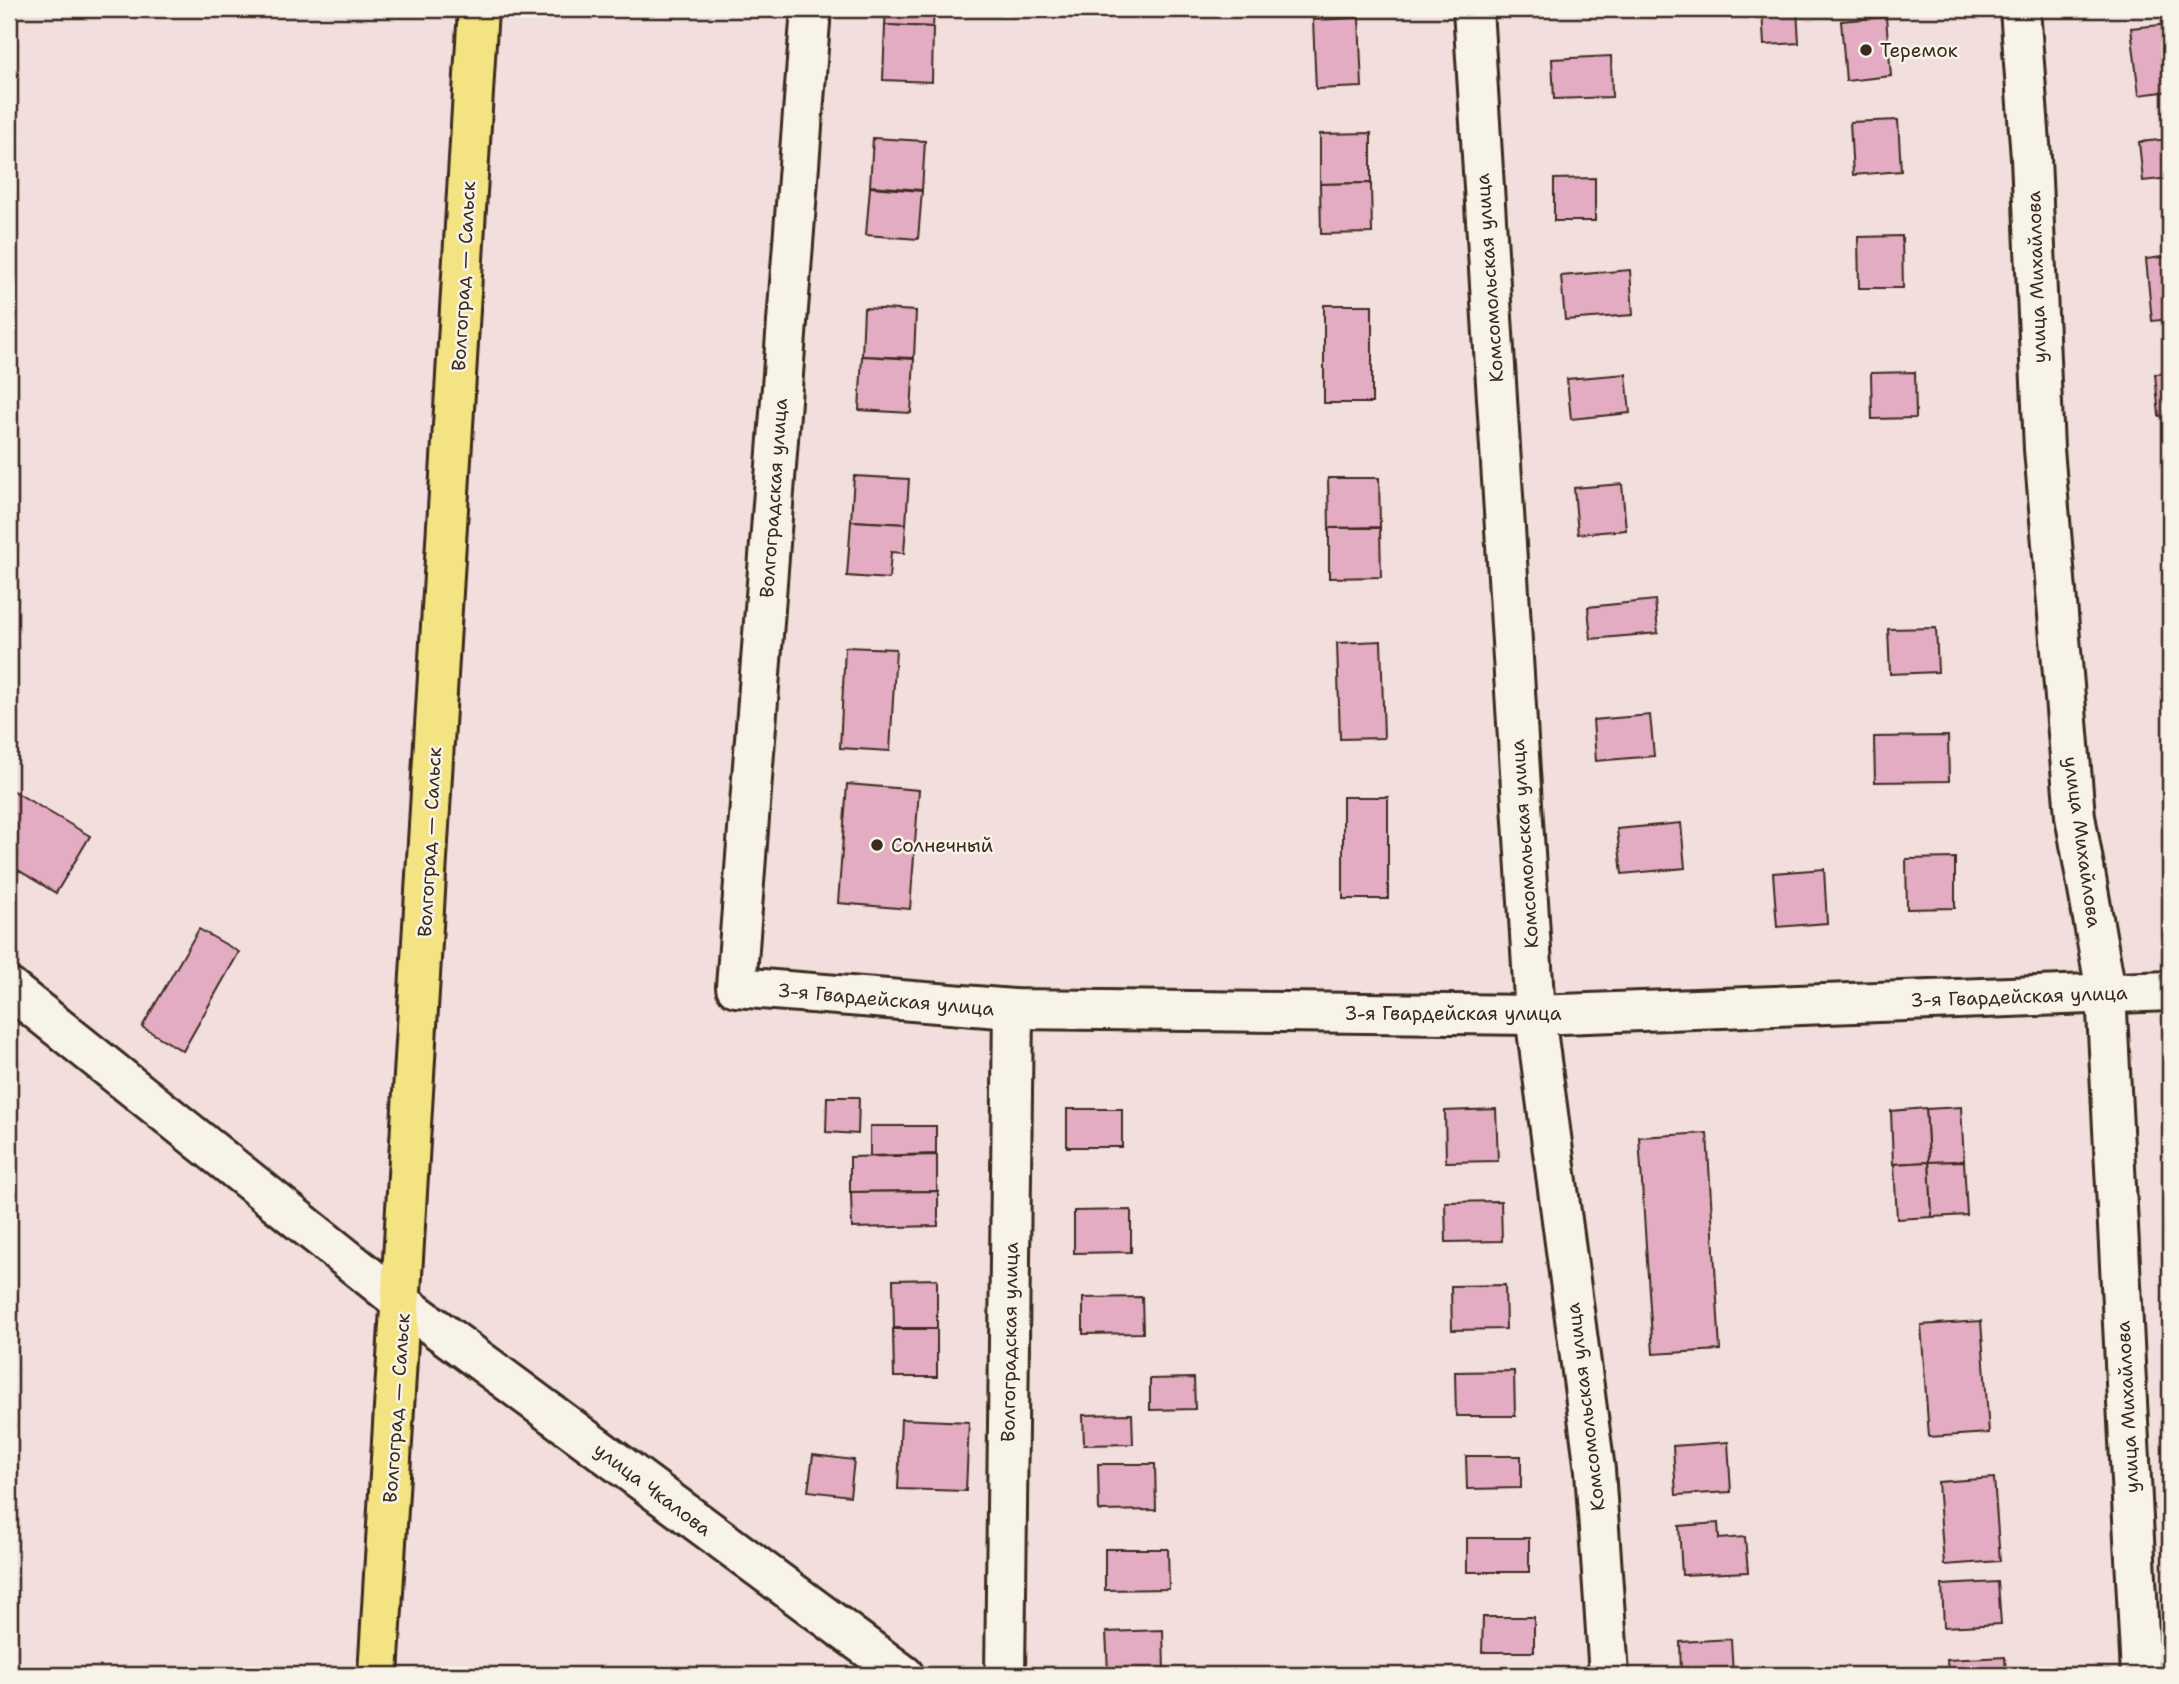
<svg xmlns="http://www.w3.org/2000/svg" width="2179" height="1684" viewBox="0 0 2179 1684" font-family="'Shantell Sans',sans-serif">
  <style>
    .building { fill: #e3acc2; stroke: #3b2a1e; stroke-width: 2 }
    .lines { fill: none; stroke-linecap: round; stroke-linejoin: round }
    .minor-casing { stroke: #3b2a1e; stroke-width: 44 }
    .major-casing { stroke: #3b2a1e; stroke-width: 44 }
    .minor { stroke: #f7f3e8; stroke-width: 38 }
    .major { stroke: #f4e382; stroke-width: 38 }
    .poi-dot { fill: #3b2a1e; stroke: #f7f3e8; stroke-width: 2.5 }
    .labels { text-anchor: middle; stroke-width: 5; stroke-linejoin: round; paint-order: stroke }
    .poi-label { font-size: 19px; fill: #3b2a1e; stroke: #f7f3e8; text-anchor: start }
    .street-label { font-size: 19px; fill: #3b2a1e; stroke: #f7f3e8 }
  </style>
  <rect width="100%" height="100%" fill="#f1dedd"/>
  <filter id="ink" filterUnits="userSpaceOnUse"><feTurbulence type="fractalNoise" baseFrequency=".0143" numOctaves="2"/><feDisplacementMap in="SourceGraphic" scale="14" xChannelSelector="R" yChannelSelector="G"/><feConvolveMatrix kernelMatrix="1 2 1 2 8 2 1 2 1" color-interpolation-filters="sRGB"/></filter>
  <g filter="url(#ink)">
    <!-- building -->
    <g class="building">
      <polygon points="886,9 934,9 933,27 885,25"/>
      <polygon points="1312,9 1359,9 1359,18 1313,20"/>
      <polygon points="1762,9 1797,9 1799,43 1764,45"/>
      <polygon points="1886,17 1891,76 1846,81 1841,21"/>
      <polygon points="1359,18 1362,87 1316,89 1313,20"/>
      <polygon points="2170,24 2170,91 2139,95 2131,28"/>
      <polygon points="885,25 933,27 932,82 883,80"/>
      <polygon points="1611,56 1612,97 1554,99 1552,59"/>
      <polygon points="1898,120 1901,171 1853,175 1850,122"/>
      <polygon points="1371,133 1371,183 1320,184 1320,134"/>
      <polygon points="873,138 925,141 922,190 870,186"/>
      <polygon points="2170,139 2170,178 2143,181 2139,142"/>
      <polygon points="1595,178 1595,221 1554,221 1554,179"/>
      <polygon points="1371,183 1372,233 1321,234 1320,184"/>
      <polygon points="870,187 922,191 918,239 866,235"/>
      <polygon points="1902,236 1903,288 1859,288 1858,237"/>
      <polygon points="2170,256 2170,319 2152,321 2146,259"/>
      <polygon points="1630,270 1633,315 1565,320 1561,276"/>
      <rect x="1324" y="305" width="48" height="98"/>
      <polygon points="864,308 916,311 914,358 862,356"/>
      <polygon points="862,356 914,359 911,413 859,410"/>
      <polygon points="1915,372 1916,418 1872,419 1871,373"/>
      <polygon points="2170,373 2170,415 2159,416 2155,374"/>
      <polygon points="1626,374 1630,413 1571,419 1567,379"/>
      <polygon points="854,476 909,479 906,524 851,521"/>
      <polygon points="1328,478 1379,478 1380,527 1329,528"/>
      <polygon points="1622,484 1626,530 1578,534 1574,488"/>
      <polygon points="2164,490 2170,490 2170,528 2168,528"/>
      <polygon points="851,521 906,524 904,553 891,552 889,579 847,576"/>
      <polygon points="1329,528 1380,528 1381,577 1329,578"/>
      <polygon points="1655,600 1658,633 1591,639 1588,607"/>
      <polygon points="1936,628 1938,672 1890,674 1888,629"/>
      <polygon points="1381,641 1384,738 1340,739 1337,643"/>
      <polygon points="845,647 896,649 890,751 840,748"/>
      <polygon points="1650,715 1654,756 1596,761 1593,720"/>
      <polygon points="1948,736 1949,781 1875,782 1874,737"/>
      <polygon points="847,784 919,790 910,909 838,903"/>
      <polygon points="10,789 90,836 56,893 18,870 9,886"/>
      <rect x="1343" y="797" width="45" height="102"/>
      <polygon points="1681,823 1685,868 1622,874 1617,829"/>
      <polygon points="1955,858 1955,908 1907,909 1906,859"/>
      <polygon points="1824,869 1827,923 1777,927 1773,873"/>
      <polygon points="199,929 239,952 183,1051 142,1027"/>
      <polygon points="827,1097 859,1097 858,1134 826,1132"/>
      <polygon points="1961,1107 1964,1161 1929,1162 1926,1109"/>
      <polygon points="1926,1108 1929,1162 1893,1164 1891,1111"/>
      <rect x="1067" y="1109" width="55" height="38"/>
      <polygon points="1496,1109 1498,1161 1446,1162 1445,1111"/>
      <polygon points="870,1126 936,1126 936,1154 870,1156"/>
      <polygon points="1707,1133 1720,1350 1653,1354 1639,1137"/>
      <polygon points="937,1155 937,1191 850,1192 850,1157"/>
      <polygon points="1964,1161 1967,1215 1932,1217 1929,1162"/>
      <polygon points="1929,1162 1932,1217 1897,1219 1894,1164"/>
      <polygon points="938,1191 938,1226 852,1228 851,1192"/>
      <polygon points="1501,1201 1502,1241 1446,1242 1445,1202"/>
      <polygon points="1131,1210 1131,1252 1074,1253 1074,1211"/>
      <polygon points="937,1279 937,1328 894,1328 893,1280"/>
      <polygon points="1505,1285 1506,1329 1452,1330 1451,1286"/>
      <polygon points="1142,1297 1143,1333 1083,1334 1083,1298"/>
      <polygon points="1981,1321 1989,1433 1929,1437 1921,1325"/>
      <polygon points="893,1329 937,1329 937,1377 894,1377"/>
      <polygon points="1514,1371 1515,1416 1456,1416 1455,1372"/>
      <polygon points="1194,1378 1195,1409 1150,1410 1150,1379"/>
      <polygon points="1132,1414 1133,1444 1084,1445 1083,1415"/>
      <polygon points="901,1419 969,1422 966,1491 898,1489"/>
      <polygon points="1728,1442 1731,1492 1676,1495 1673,1446"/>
      <polygon points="813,1455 854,1460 850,1496 808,1491"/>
      <polygon points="1466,1456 1521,1456 1521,1488 1467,1489"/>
      <polygon points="1098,1464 1155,1464 1156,1510 1099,1511"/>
      <polygon points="1994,1478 2000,1561 1944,1565 1938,1482"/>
      <polygon points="1718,1523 1719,1539 1745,1537 1748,1572 1682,1575 1679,1526"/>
      <rect x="1467" y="1538" width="62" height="34"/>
      <polygon points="1105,1549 1168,1549 1169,1589 1105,1590"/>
      <polygon points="1998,1582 2001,1624 1944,1627 1942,1585"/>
      <polygon points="1483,1617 1534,1617 1534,1652 1482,1652"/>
      <polygon points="1163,1630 1164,1670 1108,1672 1106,1632"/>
      <polygon points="1731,1639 1733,1675 1681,1675 1680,1642"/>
      <polygon points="2005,1657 2006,1675 1948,1675 1947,1660"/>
    </g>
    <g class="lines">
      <defs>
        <g id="minor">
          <polyline points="811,9 736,987 1013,1009 1535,1015 2170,991"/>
          <polyline points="1473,9 1535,1015 1595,1470 1609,1675"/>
          <polyline points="2020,9 2031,158 2044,449 2075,816 2106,992 2141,1675"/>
          <polyline points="9,988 402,1303 904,1675"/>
          <polyline points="1005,1675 1013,1009"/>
        </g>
        <polyline id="major" points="378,1675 478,9"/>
      </defs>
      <!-- minor casing -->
      <use href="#minor" class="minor-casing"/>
      <!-- major casing -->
      <use href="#major" class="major-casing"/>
      <!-- minor -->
      <use href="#minor" class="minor"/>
      <!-- major -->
      <use href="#major" class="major"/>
    </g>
  </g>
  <!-- markers -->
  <g class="poi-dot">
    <circle cx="1866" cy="50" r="7"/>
    <circle cx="877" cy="845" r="7"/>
  </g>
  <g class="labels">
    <!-- poi labels -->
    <g class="poi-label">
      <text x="1880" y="57">Теремок</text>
      <text x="891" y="852">Солнечный</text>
    </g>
    <!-- street labels -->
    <g class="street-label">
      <text transform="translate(463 276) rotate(-87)" y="7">Волгоград — Сальск</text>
      <text transform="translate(2036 277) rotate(-92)" y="7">улица Михайлова</text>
      <text transform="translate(1489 278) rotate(-94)" y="7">Комсомольская улица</text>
      <text transform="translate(773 498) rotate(-86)" y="7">Волгоградская улица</text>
      <text transform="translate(429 842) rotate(-87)" y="7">Волгоград — Сальск</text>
      <text transform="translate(2083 842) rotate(82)" y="7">улица Михайлова</text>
      <text transform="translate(1524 844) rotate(-94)" y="7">Комсомольская улица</text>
      <text transform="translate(2019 996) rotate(-2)" y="7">3-я Гвардейская улица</text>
      <text transform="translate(886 999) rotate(5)" y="7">3-я Гвардейская улица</text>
      <text x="1453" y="1020">3-я Гвардейская улица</text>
      <text transform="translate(1009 1342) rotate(-89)" y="7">Волгоградская улица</text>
      <text transform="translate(1585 1407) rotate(-97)" y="7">Комсомольская улица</text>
      <text transform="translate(2127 1407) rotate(-93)" y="7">улица Михайлова</text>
      <text transform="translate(396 1408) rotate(-86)" y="7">Волгоград — Сальск</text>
      <text transform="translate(653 1489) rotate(37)" y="7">улица Чкалова</text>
    </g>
  </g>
  <!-- margin -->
  <rect width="2179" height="1684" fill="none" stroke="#f7f3e8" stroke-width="35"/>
  <rect x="18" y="18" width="2144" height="1649" fill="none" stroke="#3b2a1e" stroke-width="2.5" filter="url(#ink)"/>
</svg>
